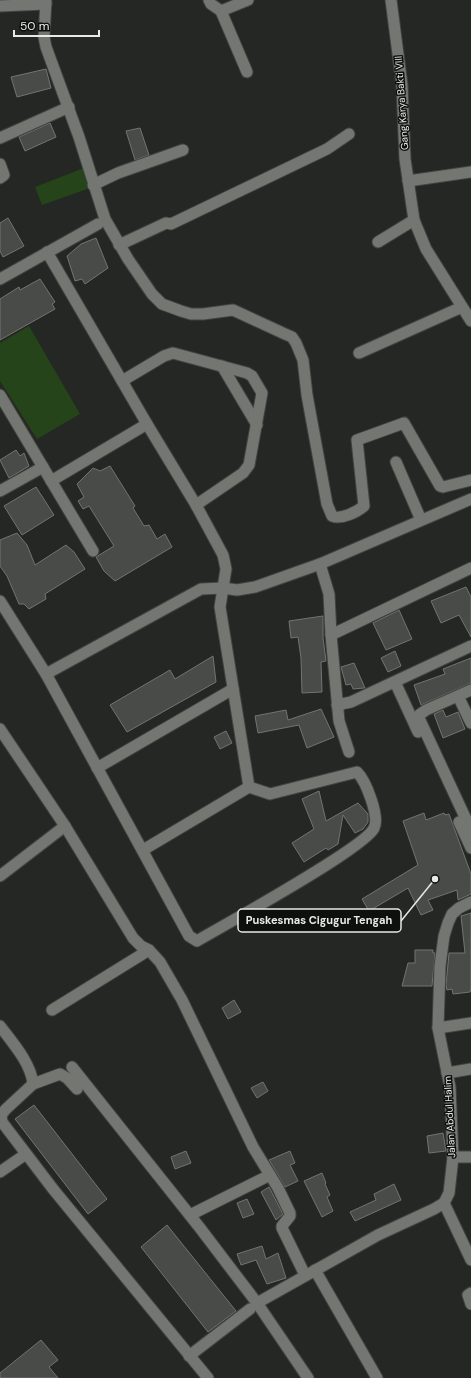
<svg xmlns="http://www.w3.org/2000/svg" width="471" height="1378" viewBox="0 0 471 1378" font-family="'DM Sans',sans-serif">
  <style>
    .green { fill: #264419 }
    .building { fill: #484b47; stroke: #717470 }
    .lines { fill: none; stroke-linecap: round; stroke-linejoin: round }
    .minor-casing { stroke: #424441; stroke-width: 13 }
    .tertiary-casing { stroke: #424441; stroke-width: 13 }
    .minor { stroke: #737671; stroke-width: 11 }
    .tertiary { stroke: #737671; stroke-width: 11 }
    .labels { text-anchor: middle; stroke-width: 3; stroke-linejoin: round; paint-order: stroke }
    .street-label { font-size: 10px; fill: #e8eae7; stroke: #0e100e }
    .leader { fill: none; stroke: #e8eae7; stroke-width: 1.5 }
    .callout-dot { fill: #e8eae7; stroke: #0e100e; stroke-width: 1.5 }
    .callout { fill: #0e100e; stroke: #e8eae7; stroke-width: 1.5 }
    .callout-label { font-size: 11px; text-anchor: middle; font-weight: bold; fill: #e8eae7 }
  </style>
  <rect width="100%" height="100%" fill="#242723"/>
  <!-- green -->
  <g class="green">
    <polygon points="84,168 90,188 42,205 35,187"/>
    <polygon points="29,326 80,414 37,439 0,381 0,343"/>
  </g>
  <!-- building -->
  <g class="building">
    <polygon points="46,69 51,88 17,97 11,77"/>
    <polygon points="50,123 56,137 25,151 19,137"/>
    <polygon points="140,128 149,155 135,160 126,131"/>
    <polygon points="8,218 24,246 3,257 0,251 0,223"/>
    <polygon points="96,238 108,268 85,284 82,279 75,281 67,256 81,244"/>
    <polygon points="40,279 55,302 52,304 55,309 0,340 0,299 19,287 20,290"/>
    <polygon points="16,450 20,456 24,453 29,466 9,478 0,460"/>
    <polygon points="110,466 135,506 133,508 144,526 149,525 157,539 165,534 172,547 115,581 104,571 96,557 114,546 89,506 83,509 78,501 84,497 77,484 93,468 100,471"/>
    <polygon points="36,487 54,515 22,535 4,506"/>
    <polygon points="17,533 27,545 35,565 66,545 74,552 85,569 45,594 46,599 29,609 24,604 19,604 7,576 0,566 0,540"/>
    <polygon points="466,587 471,597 471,637 459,615 441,623 431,601"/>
    <polygon points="399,610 412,639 386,650 373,623"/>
    <polygon points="323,616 323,638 326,661 321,662 322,692 302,693 301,658 298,637 291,638 289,621"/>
    <polygon points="395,651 401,666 388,672 381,658"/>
    <polygon points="213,656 216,682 127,732 110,705 170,670 175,679"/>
    <polygon points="471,658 471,683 421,705 414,685 445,674 443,669"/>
    <polygon points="354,663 365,688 364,688 353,689 351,684 346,685 341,667"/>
    <polygon points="321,709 334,737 307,748 299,725 258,733 255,716 286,710 288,720"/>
    <polygon points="443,710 446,717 458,712 465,729 443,738 434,714"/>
    <polygon points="226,731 232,743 220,749 214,737"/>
    <polygon points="319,791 326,821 358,803 368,814 368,822 363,829 355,833 343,815 338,844 328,850 326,848 304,862 292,843 314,829 302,799"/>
    <polygon points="424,813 426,820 444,813 445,815 449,814 471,874 471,894 458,900 457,890 428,900 433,910 421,915 408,888 369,911 362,899 418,865 403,821"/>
    <polygon points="471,913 471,988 470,992 453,994 452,989 447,990 446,985 449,953 465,953 461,916"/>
    <polygon points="415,950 433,950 433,953 435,953 432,986 402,986 408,963 415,963"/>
    <polygon points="234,1000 241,1012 228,1019 222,1008"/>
    <polygon points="263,1082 268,1091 257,1098 251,1088"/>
    <polygon points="34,1105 107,1199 88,1214 15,1119"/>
    <polygon points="443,1133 446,1151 429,1153 427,1136"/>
    <polygon points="186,1151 191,1163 175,1169 171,1157"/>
    <polygon points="290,1151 295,1163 290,1165 298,1181 285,1187 269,1160"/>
    <polygon points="322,1173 326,1183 325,1184 330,1195 327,1197 333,1211 322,1217 304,1181"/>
    <polygon points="394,1184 401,1200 355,1221 350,1212 376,1200 374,1194"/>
    <polygon points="269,1187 283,1214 276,1220 261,1192"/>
    <polygon points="247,1199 254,1214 243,1218 237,1203"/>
    <polygon points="167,1225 236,1311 208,1332 141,1247"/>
    <polygon points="262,1246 266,1259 278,1253 286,1278 267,1284 256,1260 241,1265 237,1254"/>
    <polygon points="41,1340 58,1360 49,1367 58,1378 0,1378 0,1373"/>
  </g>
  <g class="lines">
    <defs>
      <g id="minor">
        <path d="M 46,0 L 44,37 L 46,47 L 79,137 L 105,219 L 128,259 L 152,294 L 162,304 L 181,311 L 191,314 L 203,314 L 233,310 L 285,334 L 292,337 L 296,343 L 303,360 L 307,395 L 327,504 L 332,516 C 341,520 357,512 364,506 L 357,440 L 404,423 L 440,486 L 443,487 L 471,480"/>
        <polyline points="209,0 211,4 221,11 248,0"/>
        <polyline points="391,0 402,85 405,159 414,220 426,249 471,321"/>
        <polyline points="0,6 46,4"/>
        <polyline points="221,11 247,72"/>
        <polyline points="0,138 69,107"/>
        <polyline points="0,164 4,175 0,178"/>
        <polyline points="408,181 471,172"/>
        <polyline points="93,185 118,173 183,150"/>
        <polyline points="378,242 414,220"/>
        <polyline points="119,245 166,223 171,224 327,149 349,134"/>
        <polyline points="0,279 98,224"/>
        <polyline points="359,353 462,307"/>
        <polyline points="222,366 257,425"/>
        <polyline points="122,381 164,356 173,353 247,373 252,376 262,393 249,465 243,473 196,505"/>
        <polyline points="0,395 93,551"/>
        <polyline points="396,462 421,520"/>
        <polyline points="51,481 147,424"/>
        <polyline points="0,491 43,467"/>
        <polyline points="320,564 329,594 331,635 339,721 349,752"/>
        <path d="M 0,601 L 46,674 L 189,936 L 197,941 C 224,925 365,848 374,828 C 380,817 366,781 357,772 L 270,794 L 249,787 L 220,607 L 226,569 L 223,555 L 196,505 L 147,424 L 47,252"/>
        <polyline points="331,635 471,568"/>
        <polyline points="46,674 201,589 223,588 237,590 255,587 320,564 471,499"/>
        <polyline points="395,682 418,732"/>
        <polyline points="471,690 426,710 419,715 419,718 471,830"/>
        <polyline points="458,696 471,723"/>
        <polyline points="337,705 351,702 471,646"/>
        <polyline points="0,729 65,826 133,938 141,946 149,950 160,962 182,1000 253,1147 278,1188 290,1213 290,1216 282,1226 282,1228 305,1275"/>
        <polyline points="97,768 233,689"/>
        <polyline points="459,822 471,848"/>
        <polyline points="143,850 249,787"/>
        <polyline points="0,876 65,826"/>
        <polyline points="52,1010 149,950"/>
        <path d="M 0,1026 C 12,1042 31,1063 33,1084"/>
        <polyline points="438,1028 471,1023"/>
        <polyline points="72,1067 200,1228 257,1303"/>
        <polyline points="447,1073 471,1069"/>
        <polyline points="77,1089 67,1078 60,1074 33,1084 6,1109 1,1115 2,1122 53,1189 208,1378"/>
        <polyline points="453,1157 471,1157"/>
        <polyline points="0,1172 26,1154"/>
        <polyline points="444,1203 471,1260"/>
        <polyline points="190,1215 270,1175"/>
        <polyline points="315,1270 377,1378"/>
        <polyline points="471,1293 468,1295 471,1304"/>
        <polyline points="189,1356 250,1309"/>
      </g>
      <polyline id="tertiary" points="308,1378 257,1303 378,1235 434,1209 444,1203 449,1193 453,1157 450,1087 438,1028 440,966 444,936 448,923 452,914 459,908 471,902"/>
    </defs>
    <!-- minor casing -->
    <use href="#minor" class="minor-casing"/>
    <!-- tertiary casing -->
    <use href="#tertiary" class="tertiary-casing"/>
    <!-- minor -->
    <use href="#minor" class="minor"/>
    <!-- tertiary -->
    <use href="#tertiary" class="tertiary"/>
  </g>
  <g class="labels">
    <!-- street labels -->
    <g class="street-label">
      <text transform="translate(401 103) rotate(-94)" y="4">Gang Karya Bakti VIII</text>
      <text transform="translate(449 1117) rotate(-93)" y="4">Jalan Abdul Halim</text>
    </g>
  </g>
  <!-- callouts -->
  <path class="leader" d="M435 879L401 921"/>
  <circle class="callout-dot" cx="435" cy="879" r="4"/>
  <rect class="callout" x="238" y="909" width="163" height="23" rx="4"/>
  <g class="callout-label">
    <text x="319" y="924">Puskesmas Cigugur Tengah</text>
  </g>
  <!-- scale -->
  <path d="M14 30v6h85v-6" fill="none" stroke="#e8eae7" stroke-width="2"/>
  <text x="20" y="30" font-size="12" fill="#e8eae7" stroke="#0e100e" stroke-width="3" paint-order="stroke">50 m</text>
</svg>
